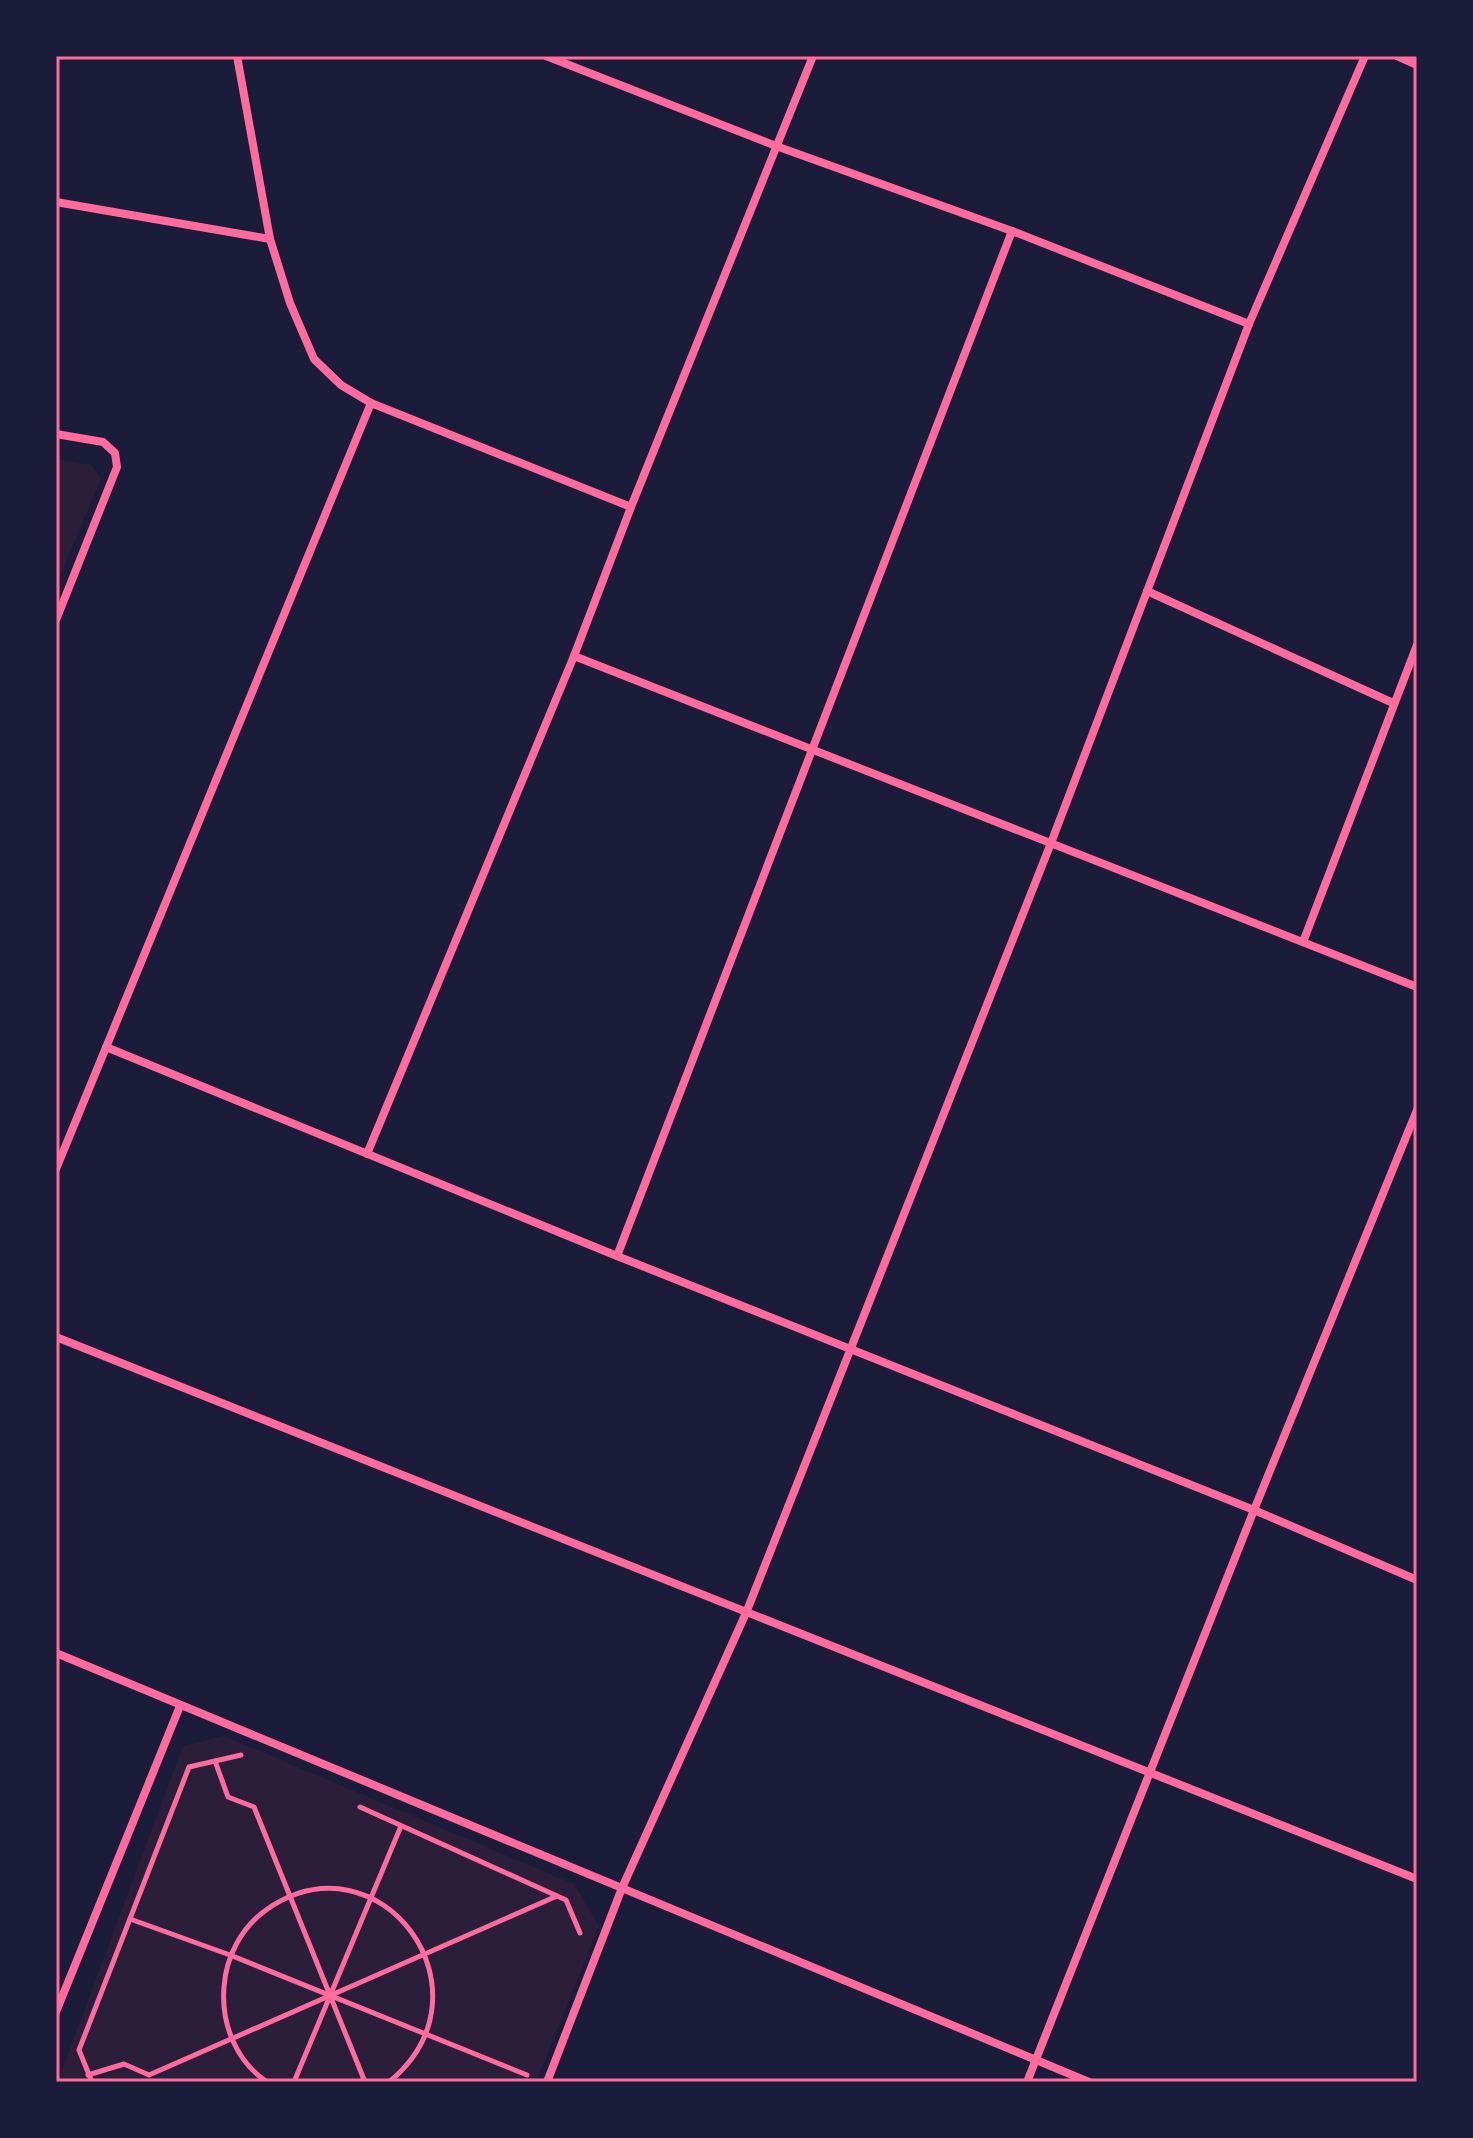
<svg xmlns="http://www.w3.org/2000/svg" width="1473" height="2138" viewBox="0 0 1473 2138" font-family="Montserrat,sans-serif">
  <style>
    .green { fill: #2a1e3b }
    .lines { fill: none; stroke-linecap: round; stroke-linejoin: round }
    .path { stroke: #ff6b9d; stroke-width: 5 }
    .minor { stroke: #ff6b9d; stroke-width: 8 }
    .neatline { fill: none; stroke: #ff6b9d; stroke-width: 3 }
  </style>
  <rect width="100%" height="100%" fill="#1b1b3a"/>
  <!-- green -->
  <g class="green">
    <polygon points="56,459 91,465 101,478 56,586"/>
    <polygon points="224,1736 574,1884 599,1926 536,2082 65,2082 60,2075 183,1746"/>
  </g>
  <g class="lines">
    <!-- path -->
    <g class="path">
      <polyline points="215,1761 228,1797 254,1807 365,2082"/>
      <polyline points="360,1807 566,1900 580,1933"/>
      <polyline points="130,1919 230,1955 527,2075"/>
      <polyline points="88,2075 124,2064 149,2075 557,1896"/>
      <polyline points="92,2082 79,2050 189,1767 241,1755"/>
      <path d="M 267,2082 C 236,2061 221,2024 224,1987 C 226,1957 241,1928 266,1910 C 380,1830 499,1992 389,2082"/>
      <polyline points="294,2082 401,1826"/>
    </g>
    <!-- minor -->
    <g class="minor">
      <polyline points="237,56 270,239 290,303 314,359 341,385 371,403 631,507"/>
      <polyline points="546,56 776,146 1012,231 1249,324"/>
      <polyline points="1397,56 1417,65"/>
      <polyline points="56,202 270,239"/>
      <polyline points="56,434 103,442 115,453 117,467 56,620"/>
      <polyline points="1147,591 1393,703"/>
      <polyline points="574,656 1417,987"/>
      <polyline points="1303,942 1417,645"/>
      <polyline points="106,1047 617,1256 1254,1510 1417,1580"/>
      <polyline points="367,1154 574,656 631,507 813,56"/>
      <polyline points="56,1169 371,403"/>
      <polyline points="617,1256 1012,231"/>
      <polyline points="56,1337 1417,1879"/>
      <polyline points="56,1653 1089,2082"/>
      <polyline points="56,2012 180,1706"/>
      <polyline points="547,2082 622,1888 746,1613 1051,843 1249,324 1365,56"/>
      <polyline points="1027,2082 1254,1510 1417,1110"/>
    </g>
  </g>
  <!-- border -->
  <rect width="1473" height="2138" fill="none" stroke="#1b1b3a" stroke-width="116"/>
  <rect x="58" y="58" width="1357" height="2022" class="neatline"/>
</svg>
